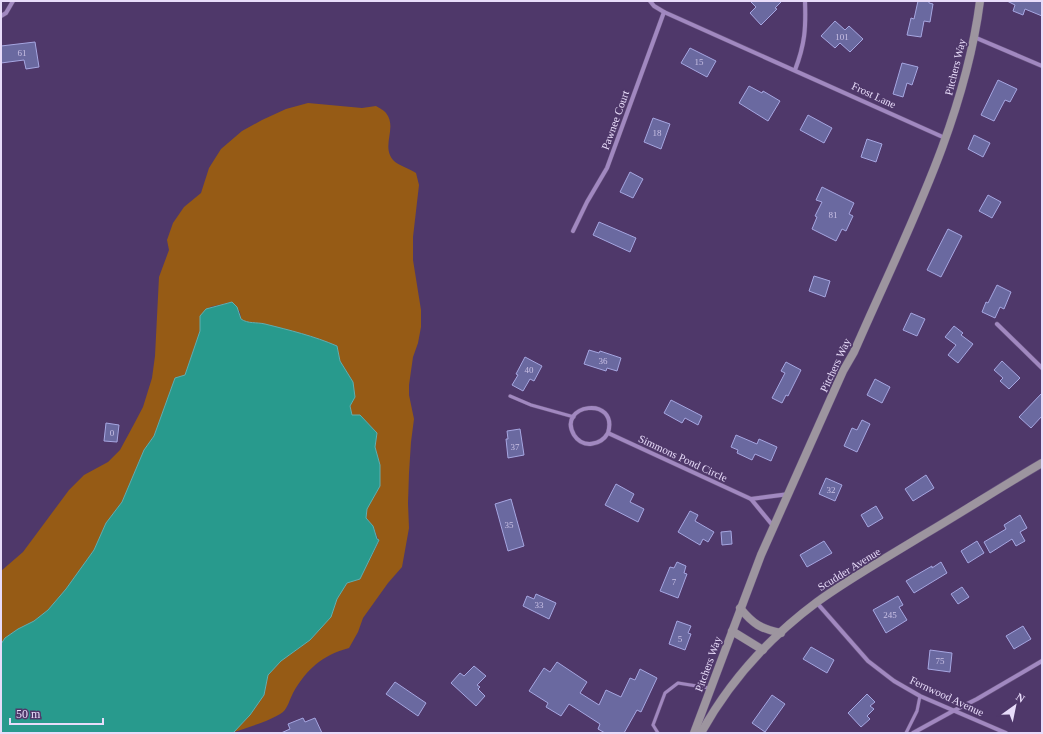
<svg xmlns="http://www.w3.org/2000/svg" width="1043" height="734" viewBox="0 0 1043 734" font-family="Georgia,serif">
  <style>
    .green { fill: #965b15 }
    .water { fill: #289a8d; stroke: #62aeae }
    .building { fill: #6a69a0; stroke: #a6a6e1 }
    .lines { fill: none; stroke-linecap: round; stroke-linejoin: round }
    .service-casing { stroke: #67537d; stroke-width: 4 }
    .minor-casing { stroke: #67537d; stroke-width: 5 }
    .secondary-casing { stroke: #67537d; stroke-width: 9 }
    .service { stroke: #a188c0; stroke-width: 3 }
    .minor { stroke: #a188c0; stroke-width: 4 }
    .secondary { stroke: #9d959f; stroke-width: 8 }
    .labels { text-anchor: middle; stroke-width: 3.5; stroke-linejoin: round; paint-order: stroke }
    .number-label { font-size: 9px; fill: #c8bfe4 }
    .street-label { font-size: 11px; fill: #e8dcfa; stroke: #4f386a }
  </style>
  <rect width="100%" height="100%" fill="#4f386a"/>
  <!-- green -->
  <path class="green" d="M 308,103 L 362,108 L 376,106 C 379,108 384,110 386,113 C 398,128 380,146 394,161 C 398,165 410,169 416,173 L 419,185 L 413,237 L 413,260 L 421,310 L 421,327 L 418,343 L 413,357 L 409,385 L 409,395 L 414,419 L 411,442 L 409,473 L 408,503 L 409,528 L 402,567 L 388,583 L 363,618 L 358,632 L 349,648 C 322,655 306,670 293,693 C 290,699 287,709 283,712 C 271,721 248,727 234,732 L 250,715 L 264,695 L 268,675 L 281,661 L 310,640 L 330,617 L 337,599 L 347,583 L 360,579 L 379,541 L 378,539 L 373,526 L 366,518 L 367,509 L 380,486 L 380,465 L 375,447 L 377,433 L 360,415 L 352,415 L 350,406 L 355,397 L 353,382 L 340,361 L 337,346 C 314,336 289,330 265,324 C 257,322 248,324 241,319 L 240,312 L 232,302 L 210,307 L 201,316 L 200,331 L 185,375 L 175,378 L 154,436 L 144,450 L 122,502 L 106,523 L 94,550 L 66,589 L 48,610 L 34,621 L 18,629 L 5,638 L 1,644 L 1,571 L 23,552 L 69,490 L 84,475 L 108,462 L 120,450 L 133,426 L 143,407 L 152,378 L 155,356 L 159,277 L 169,250 L 167,240 L 173,223 L 184,207 L 201,193 L 209,168 L 221,149 L 242,131 L 262,120 L 286,109 Z"/>
  <!-- water -->
  <path class="water" d="M 232,302 L 237,307 L 241,319 C 248,324 257,322 265,324 C 289,330 314,336 337,346 L 340,361 L 353,382 L 355,397 L 350,406 L 352,415 L 360,415 L 377,433 L 375,447 L 380,465 L 380,486 L 367,509 L 366,518 L 373,526 L 377,539 L 379,540 L 360,579 L 347,583 L 337,599 L 331,617 L 310,640 L 281,661 L 268,675 L 264,695 L 250,715 L 233,733 L 3,733 L 1,731 L 1,644 L 5,638 L 18,629 L 34,621 L 48,610 L 66,589 L 94,550 L 106,523 L 122,502 L 144,450 L 154,436 L 175,378 L 185,375 L 200,331 L 200,316 L 206,309 Z"/>
  <!-- building -->
  <g class="building">
    <polygon points="750,1 782,1 775,8 777,9 761,25 750,13 756,7"/>
    <polygon points="918,1 929,1 929,3 933,4 930,22 924,21 921,37 907,35 911,18 914,19"/>
    <polygon points="1007,1 1042,1 1042,16 1025,9 1023,15 1013,11 1015,5"/>
    <polygon points="835,21 845,30 849,26 863,39 850,52 840,43 835,48 821,36"/>
    <polygon points="35,42 39,67 26,69 24,60 1,63 1,46"/>
    <polygon points="690,48 716,61 707,77 681,63"/>
    <polygon points="902,63 918,67 912,85 907,83 903,97 893,94"/>
    <polygon points="998,80 1017,89 1010,102 1005,100 994,121 981,115"/>
    <polygon points="749,86 762,93 763,91 780,101 768,121 739,103"/>
    <polygon points="808,115 832,128 824,143 800,130"/>
    <polygon points="653,118 670,124 661,149 644,142"/>
    <polygon points="974,135 990,143 983,157 968,149"/>
    <polygon points="867,139 882,144 876,162 861,157"/>
    <polygon points="630,172 643,179 633,198 620,192"/>
    <polygon points="822,187 854,203 849,214 853,216 846,231 842,229 836,241 812,229 817,217 815,216 822,202 816,200"/>
    <polygon points="988,195 1001,202 992,218 979,211"/>
    <polygon points="599,222 636,238 630,252 593,235"/>
    <polygon points="948,229 962,236 941,277 927,270"/>
    <polygon points="814,276 830,281 825,297 809,291"/>
    <polygon points="997,285 1011,292 1004,309 1000,307 995,318 982,312 986,302 988,303"/>
    <polygon points="911,313 925,319 917,336 903,330"/>
    <polygon points="954,326 963,333 961,335 973,344 958,363 948,355 956,345 945,337"/>
    <polygon points="589,350 599,353 600,351 621,358 617,371 607,368 606,371 584,364"/>
    <polygon points="525,357 542,366 534,381 530,379 523,391 512,385 518,375 516,374"/>
    <polygon points="1002,361 1020,378 1009,389 1000,381 1003,378 994,370"/>
    <polygon points="786,362 801,370 788,396 786,395 782,403 772,398 785,373 781,371"/>
    <polygon points="875,379 890,387 882,403 867,395"/>
    <polygon points="1042,393 1042,416 1031,428 1019,417"/>
    <polygon points="671,400 702,416 698,425 685,418 682,423 664,413"/>
    <polygon points="862,420 870,424 857,452 844,446 852,428 857,430"/>
    <polygon points="106,423 119,425 117,442 104,441"/>
    <polygon points="520,429 524,455 508,458 506,439 508,439 507,431"/>
    <polygon points="736,435 757,444 759,439 777,447 771,461 755,454 752,460 737,453 738,450 731,447"/>
    <polygon points="926,475 934,488 913,501 905,489"/>
    <polygon points="826,478 842,485 835,501 819,494"/>
    <polygon points="616,484 634,494 630,502 644,509 638,522 605,505"/>
    <polygon points="511,499 524,546 508,551 495,504"/>
    <polygon points="876,506 883,518 868,527 861,515"/>
    <polygon points="690,511 698,515 695,521 714,532 708,542 703,539 700,545 678,532"/>
    <polygon points="1020,515 1027,528 1020,532 1025,541 1016,546 1012,539 990,553 984,542 1006,529 1004,525"/>
    <polygon points="731,531 732,544 722,545 721,532"/>
    <polygon points="824,541 832,553 807,567 800,555"/>
    <polygon points="977,541 984,553 968,563 961,551"/>
    <polygon points="677,562 686,566 684,573 687,574 678,598 660,591 670,567 674,568"/>
    <polygon points="941,562 947,573 914,593 906,581 932,566 932,568"/>
    <polygon points="962,587 969,597 958,604 951,594"/>
    <polygon points="536,594 556,603 549,619 523,606 527,596 534,599"/>
    <polygon points="898,596 903,605 899,607 907,620 886,633 873,610"/>
    <polygon points="677,621 691,626 688,633 691,634 685,650 669,644"/>
    <polygon points="1023,626 1031,639 1014,649 1006,636"/>
    <polygon points="811,647 834,660 827,673 803,659"/>
    <polygon points="930,650 952,653 950,672 928,669"/>
    <polygon points="557,662 587,682 580,693 599,705 606,690 621,697 630,678 635,680 640,669 657,678 641,712 637,710 624,733 605,733 598,729 600,724 569,704 561,716 546,707 548,703 529,691 544,668 550,672"/>
    <polygon points="474,666 486,676 477,685 480,687 478,689 485,696 476,706 451,683 460,673 464,676"/>
    <polygon points="395,682 426,703 418,716 386,694"/>
    <polygon points="867,694 875,702 870,706 874,709 867,716 870,719 861,727 848,713"/>
    <polygon points="772,695 785,704 765,732 752,723"/>
    <polygon points="303,718 305,722 315,718 322,733 281,733 290,729 288,724"/>
  </g>
  <g class="lines">
    <defs>
      <g id="service">
        <polyline points="510,396 531,405 574,417"/>
        <polyline points="658,733 653,725 665,693 678,683 709,688"/>
        <polyline points="906,733 917,711 920,696"/>
      </g>
      <g id="minor">
        <polyline points="650,1 654,6 664,12 945,138"/>
        <polyline points="1,16 6,13 13,1"/>
        <polyline points="974,37 1042,66"/>
        <path d="M 795,70 C 805,44 806,28 805,1"/>
        <polyline points="573,231 587,202 607,168 664,12"/>
        <polyline points="997,324 1042,368"/>
        <path d="M 608,433 C 619,395 556,404 574,435 C 583,449 601,445 608,433 L 751,499 L 774,527"/>
        <polyline points="751,499 789,494"/>
        <polyline points="817,603 868,661 894,681 920,696 1006,733"/>
        <polyline points="913,733 953,711 977,699 1042,661"/>
      </g>
      <g id="secondary">
        <path d="M 740,608 C 753,624 761,629 781,633"/>
        <polyline points="732,631 763,650"/>
        <path d="M 694,733 L 761,555 L 843,371 L 854,352 C 903,239 964,125 980,1"/>
        <path d="M 701,733 C 729,682 770,637 817,602 C 850,578 886,558 920,537 C 961,513 1001,487 1042,463"/>
      </g>
    </defs>
    <!-- service casing -->
    <use href="#service" class="service-casing"/>
    <!-- minor casing -->
    <use href="#minor" class="minor-casing"/>
    <!-- secondary casing -->
    <use href="#secondary" class="secondary-casing"/>
    <!-- service -->
    <use href="#service" class="service"/>
    <!-- minor -->
    <use href="#minor" class="minor"/>
    <!-- secondary -->
    <use href="#secondary" class="secondary"/>
  </g>
  <g class="labels">
    <!-- number labels -->
    <g class="number-label">
      <text x="842" y="40">101</text>
      <text x="22" y="56">61</text>
      <text x="699" y="65">15</text>
      <text x="657" y="136">18</text>
      <text x="833" y="218">81</text>
      <text x="603" y="364">36</text>
      <text x="529" y="373">40</text>
      <text x="112" y="436">0</text>
      <text x="515" y="450">37</text>
      <text x="831" y="493">32</text>
      <text x="509" y="528">35</text>
      <text x="674" y="585">7</text>
      <text x="539" y="608">33</text>
      <text x="890" y="618">245</text>
      <text x="680" y="642">5</text>
      <text x="940" y="664">75</text>
    </g>
    <!-- street labels -->
    <g class="street-label">
      <text transform="translate(955 67) rotate(-76)" y="4">Pitchers Way</text>
      <text transform="translate(874 95) rotate(25)" y="4">Frost Lane</text>
      <text transform="translate(615 120) rotate(-70)" y="4">Pawnee Court</text>
      <text transform="translate(835 365) rotate(-65)" y="4">Pitchers Way</text>
      <text transform="translate(683 458) rotate(25)" y="4">Simmons Pond Circle</text>
      <text transform="translate(849 569) rotate(-32)" y="4">Scudder Avenue</text>
      <text transform="translate(708 664) rotate(-70)" y="4">Pitchers Way</text>
      <text transform="translate(947 696) rotate(25)" y="4">Fernwood Avenue</text>
    </g>
  </g>
  <!-- border -->
  <rect width="1043" height="734" fill="none" stroke="#e8dcfa" stroke-width="4"/>
  <!-- north arrow -->
  <g transform="translate(1015 706) rotate(33)" stroke="#4f386a" stroke-width="3" paint-order="stroke">
  <path d="M0-3L7 15L0 10L-7 15Z" fill="#e8dcfa"/>
  <text y="-6" font-size="11" font-weight="bold" text-anchor="middle" fill="#e8dcfa">N</text>
  </g>
  <!-- scale -->
  <path d="M10 718v6h93v-6" fill="none" stroke="#e8dcfa" stroke-width="2"/>
  <text x="16" y="718" font-size="12" fill="#e8dcfa" stroke="#4f386a" stroke-width="3" paint-order="stroke">50 m</text>
</svg>
